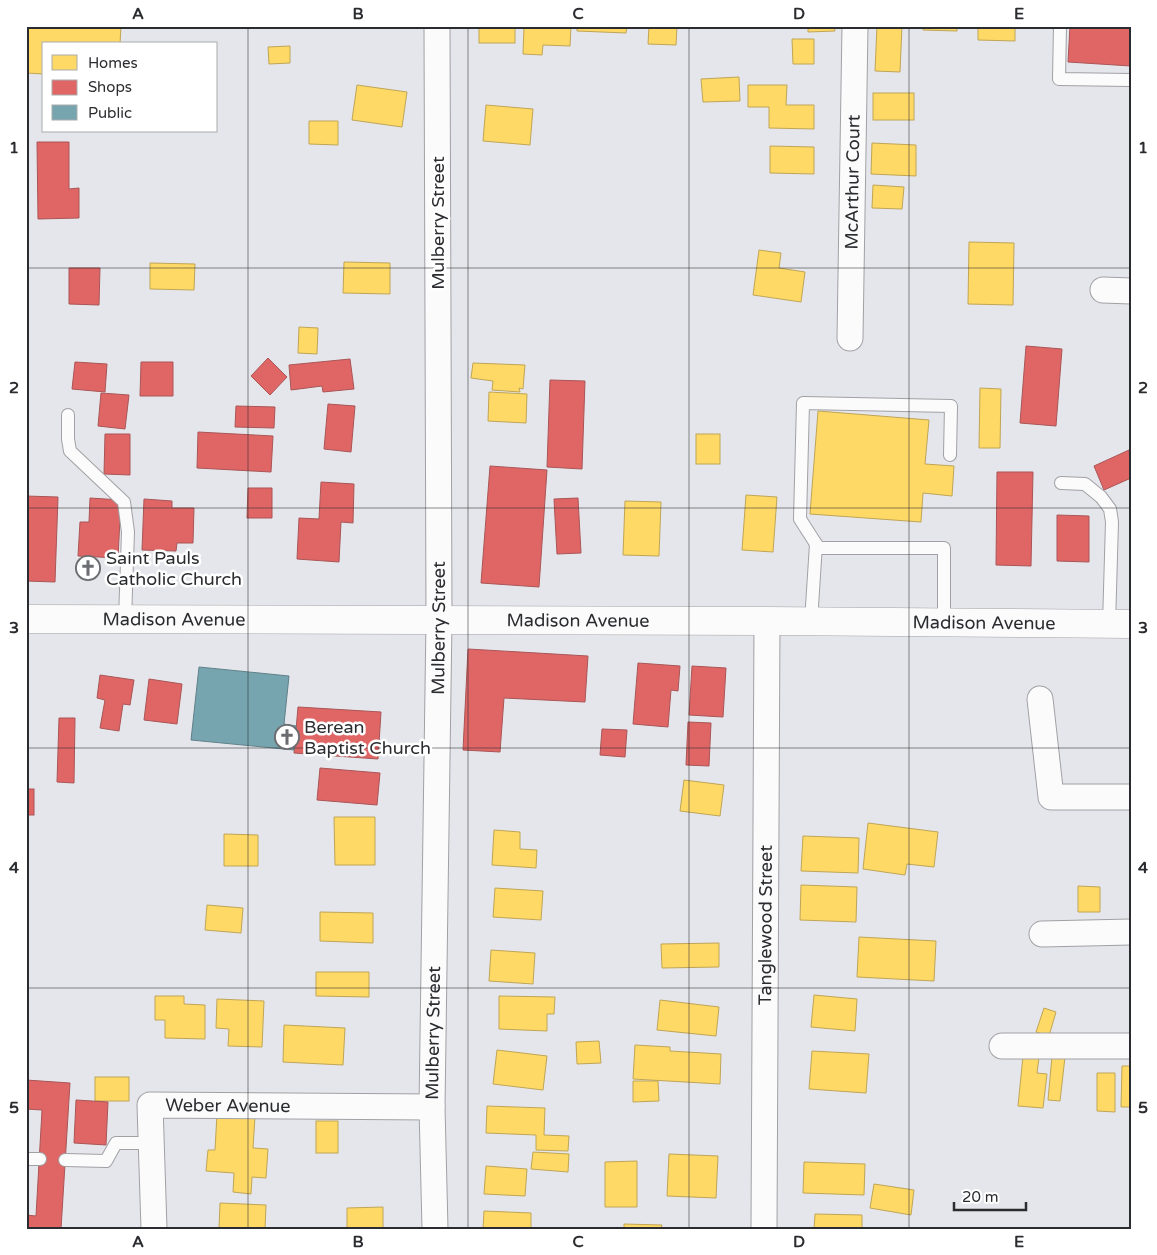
<svg xmlns="http://www.w3.org/2000/svg" width="1157" height="1255" viewBox="0 0 1157 1255" font-family="'Varela Round',sans-serif">
  <style>
    .homes { fill: #ffd966; stroke: #bfa556 }
    .shops { fill: #e06666; stroke: #aa5556 }
    .public { fill: #76a5af; stroke: #608189 }
    .lines { fill: none; stroke-linecap: round; stroke-linejoin: round }
    .lane-casing { stroke: #a1a1a5; stroke-width: 14 }
    .street-casing { stroke: #a1a1a5; stroke-width: 27 }
    .secondary-casing { stroke: #a1a1a5; stroke-width: 29 }
    .lane { stroke: #fbfbfc; stroke-width: 12 }
    .street { stroke: #fbfbfc; stroke-width: 25 }
    .secondary { stroke: #fbfbfc; stroke-width: 28 }
    .grid { fill: none; stroke: #2b2c2f; stroke-width: 1; stroke-opacity: 0.55 }
    .labels { text-anchor: middle; stroke-width: 5; stroke-linejoin: round; paint-order: stroke }
    .street-label { font-size: 18px; fill: #2b2c2f; stroke: #fff }
    .poi-label { font-size: 18px; fill: #2b2c2f; stroke: #fff; text-anchor: start }
    .neatline { fill: none; stroke: #2b2c2f; stroke-width: 2 }
    .grid-label { font-size: 16px; text-anchor: middle; font-weight: bold; fill: #2b2c2f }
  </style>
  <rect width="100%" height="100%" fill="#e5e6eb"/>
  <!-- homes -->
  <g class="homes">
    <polygon points="26,26 121,26 120,44 44,44 44,74 26,73"/>
    <rect x="479" y="26" width="36" height="17"/>
    <polygon points="524,26 571,26 570,46 543,45 542,55 523,54"/>
    <polygon points="577,26 627,26 626,33 577,31"/>
    <polygon points="649,26 677,26 676,45 648,44"/>
    <polygon points="808,26 834,26 835,31 808,32"/>
    <polygon points="877,26 902,26 900,72 875,71"/>
    <polygon points="923,26 957,26 957,31 923,30"/>
    <polygon points="978,26 1015,26 1015,41 978,40"/>
    <polygon points="792,39 814,39 814,64 793,64"/>
    <polygon points="290,46 290,63 269,64 268,47"/>
    <polygon points="739,77 740,101 703,102 701,79"/>
    <polygon points="357,85 407,92 402,127 352,120"/>
    <polygon points="748,85 787,85 786,105 814,105 814,129 769,128 769,107 748,107"/>
    <rect x="873" y="93" width="41" height="27"/>
    <polygon points="486,105 533,109 530,145 483,141"/>
    <polygon points="309,121 338,121 338,145 309,144"/>
    <polygon points="872,143 916,145 916,176 871,174"/>
    <polygon points="770,146 814,147 814,174 770,173"/>
    <polygon points="873,185 904,187 902,209 872,208"/>
    <polygon points="969,242 1014,243 1013,305 968,304"/>
    <polygon points="759,250 781,253 779,268 805,272 801,302 753,295"/>
    <polygon points="344,262 390,263 390,294 343,293"/>
    <polygon points="150,263 195,264 194,290 150,289"/>
    <polygon points="299,327 318,328 317,354 298,353"/>
    <polygon points="473,363 525,365 523,389 519,388 520,392 492,390 493,381 471,378"/>
    <polygon points="980,388 1001,389 1000,448 979,448"/>
    <polygon points="489,392 527,394 526,423 488,421"/>
    <polygon points="818,411 929,420 925,464 954,466 952,496 923,493 921,522 810,514"/>
    <rect x="696" y="434" width="24" height="30"/>
    <polygon points="746,495 777,497 773,552 742,550"/>
    <polygon points="625,501 661,502 659,556 623,555"/>
    <polygon points="684,780 724,785 720,816 680,811"/>
    <polygon points="334,817 375,817 375,865 335,865"/>
    <polygon points="868,823 938,832 934,867 907,864 905,875 863,869"/>
    <polygon points="494,830 520,832 520,849 537,850 536,868 492,865"/>
    <polygon points="224,834 258,835 258,866 224,866"/>
    <polygon points="803,836 859,838 858,873 801,871"/>
    <polygon points="801,885 857,887 856,922 800,920"/>
    <polygon points="1078,886 1100,887 1100,912 1078,912"/>
    <polygon points="495,888 543,891 541,920 493,917"/>
    <polygon points="207,905 243,908 241,933 205,930"/>
    <polygon points="320,912 373,913 373,943 320,941"/>
    <polygon points="859,937 936,941 934,981 857,977"/>
    <polygon points="719,943 719,967 662,968 661,944"/>
    <polygon points="491,950 535,953 533,984 489,981"/>
    <polygon points="316,972 369,972 369,997 316,996"/>
    <polygon points="814,995 857,999 855,1031 811,1027"/>
    <polygon points="155,996 184,996 184,1004 205,1005 205,1039 165,1038 165,1020 155,1020"/>
    <polygon points="499,996 555,997 554,1014 547,1014 547,1031 499,1029"/>
    <polygon points="217,999 264,1001 262,1047 228,1046 229,1029 216,1028"/>
    <polygon points="660,1000 719,1007 716,1036 657,1030"/>
    <polygon points="1044,1008 1056,1012 1049,1036 1036,1032"/>
    <polygon points="284,1025 345,1028 343,1065 283,1062"/>
    <polygon points="599,1041 601,1063 577,1064 576,1042"/>
    <polygon points="635,1045 670,1047 670,1051 721,1054 720,1084 633,1079"/>
    <polygon points="497,1050 547,1056 543,1090 493,1084"/>
    <polygon points="812,1051 869,1054 866,1093 809,1089"/>
    <polygon points="1023,1056 1039,1058 1037,1073 1047,1074 1043,1108 1018,1106"/>
    <polygon points="1052,1056 1065,1057 1060,1101 1048,1100"/>
    <polygon points="1122,1066 1131,1066 1131,1107 1121,1107"/>
    <polygon points="1097,1073 1115,1073 1115,1112 1097,1111"/>
    <rect x="95" y="1077" width="34" height="24"/>
    <polygon points="633,1081 658,1081 659,1101 633,1102"/>
    <polygon points="487,1106 545,1108 544,1135 569,1136 568,1151 536,1150 536,1135 486,1133"/>
    <polygon points="217,1114 255,1116 253,1148 268,1149 266,1178 252,1177 251,1194 233,1192 234,1173 206,1171 208,1150 215,1150"/>
    <rect x="316" y="1121" width="22" height="32"/>
    <polygon points="533,1152 569,1154 568,1172 531,1169"/>
    <polygon points="669,1154 718,1156 716,1198 667,1196"/>
    <polygon points="637,1161 637,1207 605,1207 605,1162"/>
    <polygon points="804,1162 865,1164 864,1195 803,1193"/>
    <polygon points="486,1166 527,1169 525,1196 484,1194"/>
    <polygon points="874,1184 914,1190 911,1215 870,1208"/>
    <polygon points="220,1203 266,1205 265,1229 219,1229"/>
    <polygon points="383,1207 383,1229 347,1229 347,1208"/>
    <polygon points="484,1211 531,1213 531,1229 483,1229"/>
    <polygon points="815,1214 862,1215 862,1229 814,1229"/>
    <polygon points="624,1224 662,1225 661,1229 624,1229"/>
  </g>
  <!-- shops -->
  <g class="shops">
    <polygon points="1070,26 1131,26 1131,66 1068,62"/>
    <polygon points="37,142 69,142 69,189 79,188 79,218 38,219"/>
    <polygon points="69,268 100,268 99,305 69,304"/>
    <polygon points="1026,346 1062,349 1056,426 1020,423"/>
    <polygon points="268,358 287,377 270,395 251,376"/>
    <polygon points="350,359 354,389 323,392 322,386 291,390 289,365"/>
    <polygon points="75,362 107,364 105,392 72,389"/>
    <polygon points="141,362 173,362 173,396 140,396"/>
    <polygon points="550,380 585,381 582,469 547,467"/>
    <polygon points="101,393 129,395 125,429 98,426"/>
    <polygon points="328,404 355,406 351,452 324,449"/>
    <polygon points="236,406 275,407 274,428 235,427"/>
    <polygon points="198,432 273,436 271,472 197,468"/>
    <polygon points="105,434 130,434 130,475 104,474"/>
    <polygon points="1129,450 1131,478 1104,490 1094,466"/>
    <polygon points="490,466 547,470 539,587 481,583"/>
    <polygon points="997,472 1033,472 1031,566 996,565"/>
    <polygon points="321,482 354,484 353,523 341,522 339,562 297,559 299,518 319,519"/>
    <polygon points="248,488 272,488 272,518 247,518"/>
    <polygon points="26,496 58,497 55,582 26,581"/>
    <polygon points="90,498 121,500 118,558 78,556 80,522 89,522"/>
    <polygon points="578,498 581,553 557,554 554,499"/>
    <polygon points="144,499 172,501 172,508 194,508 193,543 177,543 176,551 142,550"/>
    <polygon points="1057,515 1089,516 1089,562 1057,561"/>
    <polygon points="468,649 588,656 585,702 504,698 500,752 463,750"/>
    <polygon points="638,663 680,666 678,691 671,690 668,727 633,724"/>
    <polygon points="692,666 726,668 723,717 689,715"/>
    <polygon points="100,675 134,680 130,705 123,704 119,731 100,728 105,700 97,698"/>
    <polygon points="149,679 182,684 177,724 144,720"/>
    <polygon points="298,707 381,712 378,759 294,753"/>
    <polygon points="59,718 75,718 74,783 57,782"/>
    <polygon points="688,722 711,723 709,766 686,765"/>
    <polygon points="602,729 627,730 625,757 600,755"/>
    <polygon points="320,768 380,773 377,805 317,800"/>
    <rect x="26" y="789" width="8" height="26"/>
    <polygon points="26,1080 70,1083 61,1229 26,1229 26,1215 36,1216 42,1110 26,1109"/>
    <polygon points="76,1100 108,1102 106,1145 74,1143"/>
  </g>
  <!-- public -->
  <polygon class="public" points="199,667 289,676 284,724 296,726 294,750 191,740"/>
  <g class="lines">
    <defs>
      <g id="lane">
        <polyline points="1060,26 1059,79 1131,80"/>
        <polyline points="68,415 68,439 70,451 124,502 128,532 125,619"/>
        <polyline points="1061,483 1085,484 1101,497 1110,509 1112,522 1109,624"/>
        <polyline points="811,622 816,544"/>
        <polyline points="944,623 944,548 819,548 816,544 800,519 803,403 951,406 950,455"/>
        <polyline points="26,1159 40,1159"/>
        <polyline points="65,1160 106,1161 116,1143 151,1143"/>
      </g>
      <g id="street">
        <polyline points="1103,290 1131,291"/>
        <path id="s1" d="M 850,338 L 855,26"/>
        <polyline points="1040,699 1051,797 1131,797"/>
        <polyline points="1042,934 1131,932"/>
        <polyline points="1002,1046 1131,1046"/>
        <path id="s2" d="M 154,1229 L 150,1105 L 432,1107"/>
        <path id="s3" d="M 435,1229 L 432,1107 L 439,620 L 437,26"/>
        <path id="s4" d="M 764,1229 L 767,621"/>
      </g>
      <g id="secondary">
        <path id="s5" d="M 26,619 L 767,621 L 1131,624"/>
      </g>
    </defs>
    <!-- lane casing -->
    <use href="#lane" class="lane-casing"/>
    <!-- street casing -->
    <use href="#street" class="street-casing"/>
    <!-- secondary casing -->
    <use href="#secondary" class="secondary-casing"/>
    <!-- lane -->
    <use href="#lane" class="lane"/>
    <!-- street -->
    <use href="#street" class="street"/>
    <!-- secondary -->
    <use href="#secondary" class="secondary"/>
  </g>
  <!-- grid -->
  <path class="grid" d="M 248,26 L 248,1229M 468,26 L 468,1229M 689,26 L 689,1229M 909,26 L 909,1229M 26,268 L 1131,268M 26,508 L 1131,508M 26,748 L 1131,748M 26,988 L 1131,988"/>
  <!-- icons -->
  <defs>
    <symbol id="church-ring" viewBox="-11 -11 22 22"><circle r="9.5" fill="#fff" stroke="#6c6d71" stroke-width="1.5"/><path d="M-1.2-6h2.4v3.5h3.3v2.4h-3.3V6h-2.4V-.1h-3.3v-2.4h3.3Z" fill="#6c6d71"/></symbol>
  </defs>
  <g fill-rule="evenodd">
    <use href="#church-ring" x="74" y="554" width="28" height="28"/>
    <use href="#church-ring" x="273" y="723" width="28" height="28"/>
  </g>
  <g class="labels">
    <!-- street labels -->
    <g class="street-label">
      <text dy="6" stroke="none"><textPath href="#s1" startOffset="156">McArthur Court</textPath></text>
      <text transform="translate(438 223) rotate(-90)" y="6">Mulberry Street</text>
      <text dy="6" stroke="none"><textPath href="#s5" startOffset="148">Madison Avenue</textPath></text>
      <text dy="6" stroke="none"><textPath href="#s5" startOffset="552">Madison Avenue</textPath></text>
      <text dy="6" stroke="none"><textPath href="#s5" startOffset="958">Madison Avenue</textPath></text>
      <text dy="6" stroke="none"><textPath href="#s3" startOffset="601">Mulberry Street</textPath></text>
      <text dy="6" stroke="none"><textPath href="#s4" startOffset="304">Tanglewood Street</textPath></text>
      <text dy="6" stroke="none"><textPath href="#s3" startOffset="196">Mulberry Street</textPath></text>
      <text dy="6" stroke="none"><textPath href="#s2" startOffset="202">Weber Avenue</textPath></text>
    </g>
    <!-- poi labels -->
    <g class="poi-label">
      <text x="106" y="564">Saint Pauls<tspan x="106" dy="21">Catholic Church</tspan></text>
      <text x="304" y="733">Berean<tspan x="304" dy="21">Baptist Church</tspan></text>
    </g>
  </g>
  <!-- border -->
  <rect width="1157" height="1255" fill="none" stroke="#ffffff" stroke-width="55"/>
  <!-- legend -->
  <rect x="42" y="42" width="175" height="90" fill="#ffffff" stroke="#aaabac"/>
  <rect x="52" y="55" width="25" height="15" fill="#ffd966" stroke="#aaabac"/>
  <text x="88" y="68" font-size="15" fill="#2b2c2f">Homes</text>
  <rect x="52" y="80" width="25" height="15" fill="#e06666" stroke="#aaabac"/>
  <text x="88" y="92" font-size="15" fill="#2b2c2f">Shops</text>
  <rect x="52" y="105" width="25" height="15" fill="#76a5af" stroke="#aaabac"/>
  <text x="88" y="118" font-size="15" fill="#2b2c2f">Public</text>
  <!-- scale -->
  <path d="M954 1202v8h72v-8" fill="none" stroke="#2b2c2f" stroke-width="2.5"/>
  <text x="962" y="1202" font-size="15" fill="#2b2c2f" stroke="#ffffff" stroke-width="4" paint-order="stroke">20 m</text>
  <rect x="28" y="28" width="1102" height="1200" class="neatline"/>
  <g class="grid-label">
    <text x="138" y="19">A</text>
    <text x="358" y="19">B</text>
    <text x="578" y="19">C</text>
    <text x="799" y="19">D</text>
    <text x="1019" y="19">E</text>
    <text x="14" y="153">1</text>
    <text x="1143" y="153">1</text>
    <text x="14" y="393">2</text>
    <text x="1143" y="393">2</text>
    <text x="14" y="633">3</text>
    <text x="1143" y="633">3</text>
    <text x="14" y="873">4</text>
    <text x="1143" y="873">4</text>
    <text x="14" y="1113">5</text>
    <text x="1143" y="1113">5</text>
    <text x="138" y="1247">A</text>
    <text x="358" y="1247">B</text>
    <text x="578" y="1247">C</text>
    <text x="799" y="1247">D</text>
    <text x="1019" y="1247">E</text>
  </g>
</svg>
